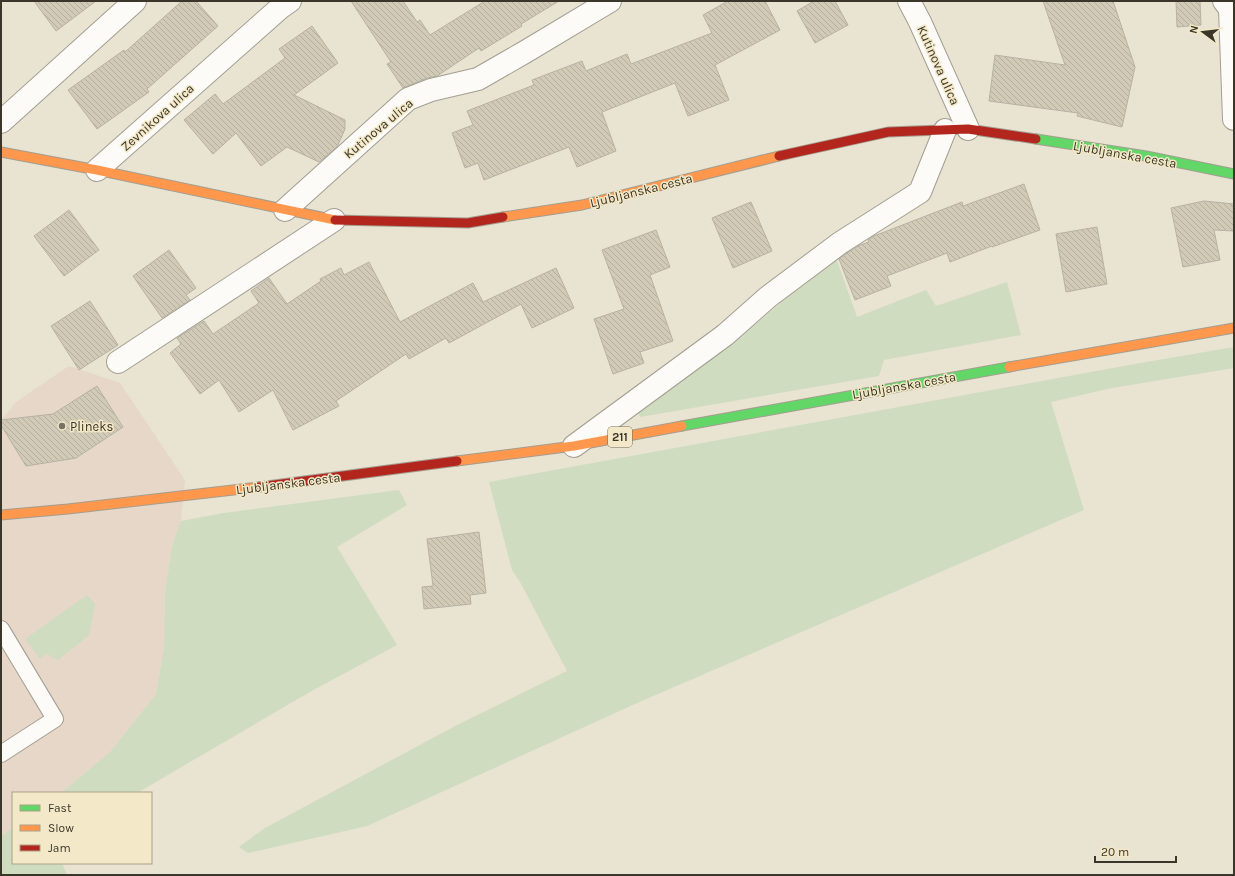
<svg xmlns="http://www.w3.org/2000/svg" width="1235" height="876" viewBox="0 0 1235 876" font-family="Karla,sans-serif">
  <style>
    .commercial { fill: #e6d7c8 }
    .grass { fill: #cfdcc0 }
    .building { fill: url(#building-back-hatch); stroke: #b6b2a4 }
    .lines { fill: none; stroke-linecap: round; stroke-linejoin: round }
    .lane-casing { stroke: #a39e91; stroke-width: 18 }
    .street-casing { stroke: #a39e91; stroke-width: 24 }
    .fast-casing { stroke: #a39e91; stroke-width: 11 }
    .slow-casing { stroke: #a39e91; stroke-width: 11 }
    .jam-casing { stroke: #a39e91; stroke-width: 11 }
    .lane { stroke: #fcfbf8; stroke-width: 16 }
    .street { stroke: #fcfbf8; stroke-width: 22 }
    .fast { stroke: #63d668; stroke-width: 9 }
    .slow { stroke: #ff974d; stroke-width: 9 }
    .jam { stroke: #b3261e; stroke-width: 9 }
    .poi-dot { fill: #777364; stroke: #f3e8c7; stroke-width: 1.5 }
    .labels { text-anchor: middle; stroke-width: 3; stroke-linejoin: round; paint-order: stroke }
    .shield { fill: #f3e8c7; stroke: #726b58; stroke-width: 1 }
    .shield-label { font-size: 12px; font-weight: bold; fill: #3a3629 }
    .street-label { font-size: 13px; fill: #3a3629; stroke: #f3e8c7 }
    .poi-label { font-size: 13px; fill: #3a3629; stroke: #f3e8c7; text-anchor: start }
  </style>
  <defs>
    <pattern id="building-back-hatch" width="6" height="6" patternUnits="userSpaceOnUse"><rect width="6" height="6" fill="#d1cab6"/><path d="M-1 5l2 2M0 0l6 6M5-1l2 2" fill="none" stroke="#b4ae9c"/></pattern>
  </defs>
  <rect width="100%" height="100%" fill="#e9e3d1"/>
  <!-- commercial -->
  <polygon class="commercial" points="69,366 120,383 185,480 181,521 172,546 165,592 164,647 156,694 110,752 61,793 13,793 13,828 1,836 1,420 16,402"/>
  <!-- grass -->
  <g class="grass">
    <polygon points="835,255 857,317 926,290 936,306 1007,282 1021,335 884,360 879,376 640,417 638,411 714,356 761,320"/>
    <polygon points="1234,347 1234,368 1112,388 1051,402 1084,510 637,703 367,826 248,853 239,847 265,828 459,724 567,671 520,582 512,570 489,482 1129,365"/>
    <polygon points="399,490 407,505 337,547 397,645 308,693 137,793 61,793 110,752 156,694 164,647 165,592 172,546 181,521 224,513"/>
    <polygon points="87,595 95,604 89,635 58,660 47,654 40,659 25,639"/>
    <polygon points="13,828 13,863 62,863 67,875 1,875 1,836"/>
  </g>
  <!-- building -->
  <g class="building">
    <polygon points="34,1 96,1 56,31"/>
    <polygon points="182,1 196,1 218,26 147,89 149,92 97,129 68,90 124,50 125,52"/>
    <polygon points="351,1 403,1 417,22 420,20 430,35 485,1 559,1 521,24 522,26 481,51 479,48 437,76 427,78 403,88 387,64 391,62"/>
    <polygon points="728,1 765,1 780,30 715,65 729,100 688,116 675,83 602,112 616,151 577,167 569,147 484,180 478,163 465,168 452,133 473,125 467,111 534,85 532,80 582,61 586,71 627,54 631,64 712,33 703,15"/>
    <polygon points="814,1 835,1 848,25 815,43 797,11"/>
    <polygon points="1043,1 1113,1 1135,67 1122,127 1077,116 1078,113 989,101 995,55 1065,65"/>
    <polygon points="1176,1 1200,1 1201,25 1177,27"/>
    <polygon points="312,26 338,63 294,95 345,120 345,129 337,147 319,162 287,147 261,166 236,133 213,154 184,120 215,94 223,104 285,58 279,49"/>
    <polygon points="1024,184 1040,230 992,247 992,246 950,262 947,253 887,276 891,286 855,300 839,259 847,253 860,245 869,242 868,240 874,236 962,202 963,206"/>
    <polygon points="1204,201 1234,204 1234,231 1214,230 1220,260 1183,267 1171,208"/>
    <polygon points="751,202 772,251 733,268 712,218"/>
    <polygon points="69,210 99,250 64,276 34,236"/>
    <polygon points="1097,227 1107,284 1066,292 1056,234"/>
    <polygon points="656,230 670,267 650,275 673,341 640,352 644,363 613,374 594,319 624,309 602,250"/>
    <polygon points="169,250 196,288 186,295 190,300 162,318 133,276"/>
    <polygon points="369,262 400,322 473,283 483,302 556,268 574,308 532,328 521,304 449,343 446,338 409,359 406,354 336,401 339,406 293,430 273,390 239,412 219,380 200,394 170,353 181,344 177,338 204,321 213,334 259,303 251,291 269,278 287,304 321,281 320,279 341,268 344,275"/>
    <polygon points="90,301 118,345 79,370 51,326"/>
    <polygon points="97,386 123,427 76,458 26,466 1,425 1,420 53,414"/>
    <polygon points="479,532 486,593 470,595 471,604 424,609 422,587 433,586 427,539"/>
  </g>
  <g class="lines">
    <defs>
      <polyline id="lane" points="1,629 55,719 1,754"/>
      <g id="street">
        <polyline points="909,1 920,22 968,129"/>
        <polyline points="1224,1 1230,9 1234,119"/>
        <polyline points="1,122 135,1"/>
        <polyline points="97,170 280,8 290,1"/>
        <polyline points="285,210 408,99 431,90 478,79 525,52 610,1"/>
        <polyline points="118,362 334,220"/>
        <polyline points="574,446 725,335 768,297 840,243 920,192 945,130"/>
      </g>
      <g id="fast">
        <polyline points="1036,139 1146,156 1234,174"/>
        <polyline points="682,426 1009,367"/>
      </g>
      <g id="slow">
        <polyline points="1,152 97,170 335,220"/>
        <polyline points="503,217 582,205 779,156"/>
        <polyline points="1009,367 1234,328"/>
        <polyline points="457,461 574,446 682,426"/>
        <polyline points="1,515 68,509 259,487"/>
      </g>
      <g id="jam">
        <polyline points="779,156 888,132 968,129 1036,139"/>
        <polyline points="335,220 468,223 503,217"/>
        <polyline points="259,487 457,461"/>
      </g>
    </defs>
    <!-- lane casing -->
    <use href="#lane" class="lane-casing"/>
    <!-- street casing -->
    <use href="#street" class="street-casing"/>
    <!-- fast casing -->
    <use href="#fast" class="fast-casing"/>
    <!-- slow casing -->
    <use href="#slow" class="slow-casing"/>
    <!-- jam casing -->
    <use href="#jam" class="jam-casing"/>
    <!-- lane -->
    <use href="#lane" class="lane"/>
    <!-- street -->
    <use href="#street" class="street"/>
    <!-- fast -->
    <use href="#fast" class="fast"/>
    <!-- slow -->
    <use href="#slow" class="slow"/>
    <!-- jam -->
    <use href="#jam" class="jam"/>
  </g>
  <!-- markers -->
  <circle class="poi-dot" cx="62" cy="426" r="4"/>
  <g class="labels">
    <!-- shield labels -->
    <rect class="shield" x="608" y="427" width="24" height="20" rx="3"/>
    <g class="shield-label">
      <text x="620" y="441">211</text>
    </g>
    <!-- street labels -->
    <g class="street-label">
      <text transform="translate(939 65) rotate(66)" y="5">Kutinova ulica</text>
      <text transform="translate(157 117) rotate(-42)" y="5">Zevnikova ulica</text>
      <text transform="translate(378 128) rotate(-40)" y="5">Kutinova ulica</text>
      <text transform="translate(1125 154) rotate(10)" y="5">Ljubljanska cesta</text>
      <text transform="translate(641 190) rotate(-14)" y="5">Ljubljanska cesta</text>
      <text transform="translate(904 385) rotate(-10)" y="5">Ljubljanska cesta</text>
      <text transform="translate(288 483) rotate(-7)" y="5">Ljubljanska cesta</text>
    </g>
    <!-- poi labels -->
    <g class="poi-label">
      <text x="70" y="431">Plineks</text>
    </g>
  </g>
  <!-- border -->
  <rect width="1235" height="876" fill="none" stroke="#3a3629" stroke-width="4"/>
  <!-- legend -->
  <rect x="12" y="792" width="140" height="72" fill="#f3e8c7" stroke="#a9a188"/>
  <rect x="20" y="805" width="20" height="6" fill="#63d668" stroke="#a9a188"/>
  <text x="48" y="812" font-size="12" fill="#3a3629">Fast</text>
  <rect x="20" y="825" width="20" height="6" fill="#ff974d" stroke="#a9a188"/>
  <text x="48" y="832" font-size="12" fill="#3a3629">Slow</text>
  <rect x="20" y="845" width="20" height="6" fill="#b3261e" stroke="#a9a188"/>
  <text x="48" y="852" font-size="12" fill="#3a3629">Jam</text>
  <!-- north arrow -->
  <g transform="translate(1203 32) rotate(285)" stroke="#f3e8c7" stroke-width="3" paint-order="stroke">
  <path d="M0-3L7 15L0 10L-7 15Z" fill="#3a3629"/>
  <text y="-6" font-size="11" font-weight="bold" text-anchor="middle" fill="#3a3629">N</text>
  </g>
  <!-- scale -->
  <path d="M1095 856v6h81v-6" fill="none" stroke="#3a3629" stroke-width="2"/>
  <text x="1101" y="856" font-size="12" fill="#3a3629" stroke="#f3e8c7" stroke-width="3" paint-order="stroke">20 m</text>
</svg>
